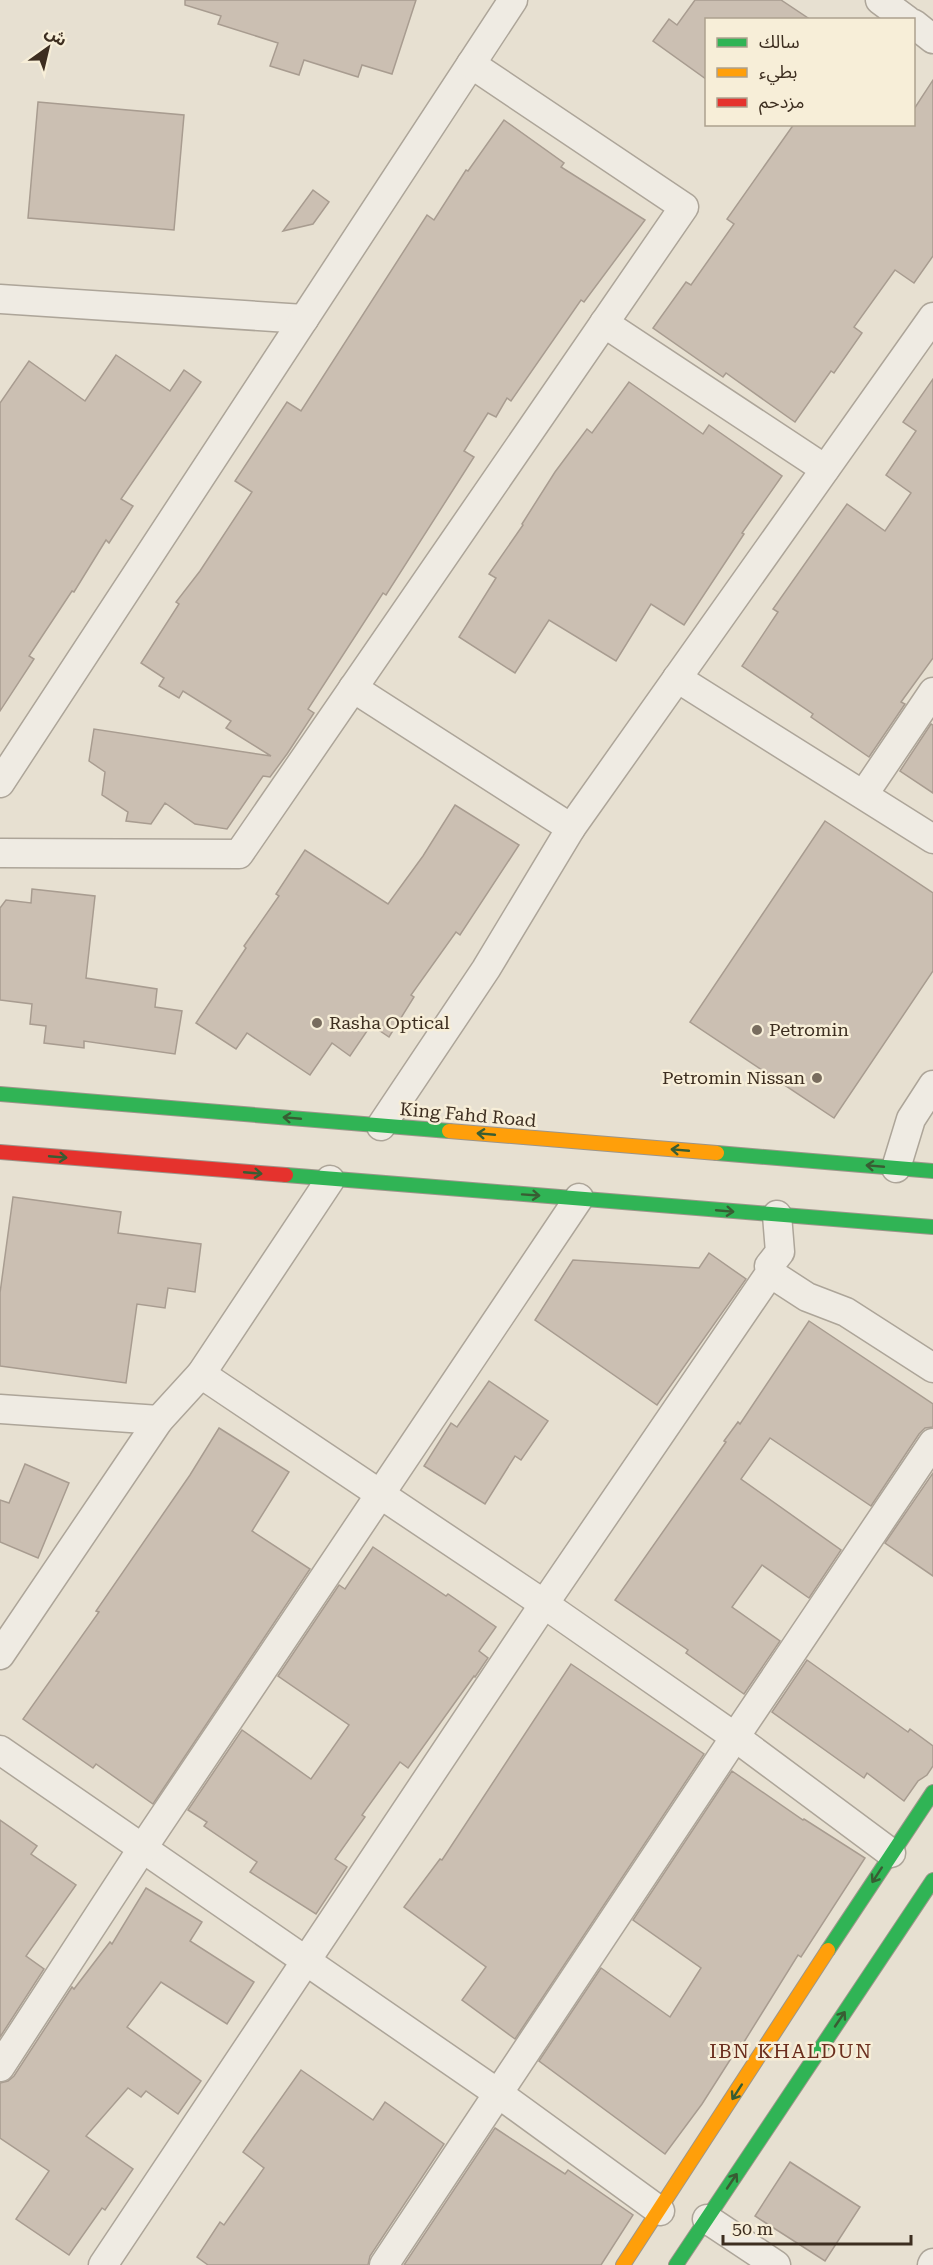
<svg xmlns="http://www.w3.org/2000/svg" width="933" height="2265" viewBox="0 0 933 2265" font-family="'Roboto Serif','Noto Sans Arabic',serif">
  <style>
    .building { fill: #cbbfb2; stroke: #a89c90; stroke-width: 1.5 }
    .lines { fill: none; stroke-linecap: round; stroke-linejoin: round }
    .street-casing { stroke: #ada599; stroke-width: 31 }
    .fast-casing { stroke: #9c958a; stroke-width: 16 }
    .slow-casing { stroke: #9c958a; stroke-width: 16 }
    .jam-casing { stroke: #9c958a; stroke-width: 16 }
    .street { stroke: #efebe3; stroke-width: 28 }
    .fast { stroke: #30b455; stroke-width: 14 }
    .slow { stroke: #ff9f0a; stroke-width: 14 }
    .jam { stroke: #e5322d; stroke-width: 14 }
    .oneway { stroke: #385d33 }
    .poi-dot { fill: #786c5e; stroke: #f7eed8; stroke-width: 2 }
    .labels { text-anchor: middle; stroke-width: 5; stroke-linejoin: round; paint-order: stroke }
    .poi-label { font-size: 18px; fill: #3d2e20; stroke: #f7eed8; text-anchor: start }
    .street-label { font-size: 18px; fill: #3d2e20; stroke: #f7eed8 }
    .neighbourhood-label { font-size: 20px; letter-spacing: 1.5px; fill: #6b2e1e; stroke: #f7eed8 }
  </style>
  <rect width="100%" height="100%" fill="#e7e0d1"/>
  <!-- building -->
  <g class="building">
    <polygon points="185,0 416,0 392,74 362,65 358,77 304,60 299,75 270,66 278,43 218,24 221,16 185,5"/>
    <polygon points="695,0 781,0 811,20 706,20 706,79 653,41 669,19 677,25"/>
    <polygon points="933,80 933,256 914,283 895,270 854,327 862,333 834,373 831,371 795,422 726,373 723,377 653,328 686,282 691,285 734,224 727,219 794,124 914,124 914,109"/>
    <polygon points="38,102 184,115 174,230 28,218"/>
    <polygon points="504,120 564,163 561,167 645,220 584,302 581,300 511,401 507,398 496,417 488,413 464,451 474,457 386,595 383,593 308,709 314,713 287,754 270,777 263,776 227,829 195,824 165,803 151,824 126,821 128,812 102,795 105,772 89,761 94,729 271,756 226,728 231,721 183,691 179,698 159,686 164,678 141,663 179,604 176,602 200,571 252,492 235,481 287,402 301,411 427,215 434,220 466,170 468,171"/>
    <polygon points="313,190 329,202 313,224 283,231"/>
    <polygon points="116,355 170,391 184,370 201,382 121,499 133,506 109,543 106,540 74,592 72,591 29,656 34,659 0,711 0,403 29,361 85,401"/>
    <polygon points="933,379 933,658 901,702 905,704 869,757 811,717 813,714 742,666 778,612 773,609 847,504 885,531 911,493 886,475 916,431 903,422"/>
    <polygon points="629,382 703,434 709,425 782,476 742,533 744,534 684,625 651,604 616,661 549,620 515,673 459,637 496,578 489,574 523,525 522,524 555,472 587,429 592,433"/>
    <polygon points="931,724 933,725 933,793 900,771"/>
    <polygon points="455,805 519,845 460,935 456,932 411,995 414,997 389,1037 371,1025 350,1056 332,1043 310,1075 247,1033 236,1049 196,1023 246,948 244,946 279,896 276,894 305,850 388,904 423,856"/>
    <polygon points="825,821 933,893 933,971 834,1118 690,1022"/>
    <polygon points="32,889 95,896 86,978 157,989 155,1007 182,1011 175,1054 84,1041 84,1048 44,1043 46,1026 30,1024 32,1004 0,1000 0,908 6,900 31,903"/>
    <polygon points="13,1197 121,1212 118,1233 201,1244 195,1292 168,1288 165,1308 137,1304 126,1383 0,1366 0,1293"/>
    <polygon points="709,1253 746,1279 657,1405 535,1320 573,1260 699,1268"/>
    <polygon points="809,1321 933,1404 933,1427 925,1428 919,1434 871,1506 770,1438 741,1479 841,1550 809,1598 762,1565 732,1607 780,1641 744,1694 686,1653 688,1650 615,1600 726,1442 724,1441 738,1422 740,1424"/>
    <polygon points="489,1381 548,1421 521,1460 515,1456 485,1504 424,1466 451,1423 457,1427"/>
    <polygon points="219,1428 289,1472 252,1531 310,1569 153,1804 96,1764 93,1768 23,1719 99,1612 96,1611 190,1475"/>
    <polygon points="25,1464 69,1483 38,1558 0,1542 0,1500 9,1503"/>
    <polygon points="933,1473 933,1576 885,1543"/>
    <polygon points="373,1547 446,1596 448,1594 496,1627 479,1651 488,1658 475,1677 474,1676 408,1768 400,1762 362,1815 365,1817 335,1859 347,1867 316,1914 250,1872 257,1862 204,1826 207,1822 188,1810 242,1730 311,1779 349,1725 278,1676 339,1585 345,1589"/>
    <polygon points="807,1660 908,1732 910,1729 933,1746 933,1766 927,1775 918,1781 904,1801 867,1773 864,1778 772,1712"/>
    <polygon points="571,1664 704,1754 515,2039 462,2000 486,1967 404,1907 440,1859 442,1860"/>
    <polygon points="732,1771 803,1820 804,1819 865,1858 801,1957 798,1955 739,2050 737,2049 702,2104 665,2154 539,2061 601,1968 670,2017 701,1968 633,1920"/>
    <polygon points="0,1820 37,1846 31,1854 76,1885 26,1956 44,1969 0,2037"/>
    <polygon points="146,1888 202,1922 190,1941 254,1982 227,2024 161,1982 127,2027 201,2081 178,2114 146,2091 141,2097 128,2088 86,2136 133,2169 105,2210 102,2208 69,2255 16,2219 49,2171 0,2138 0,2083 8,2081 14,2076 72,1987 74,1989 110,1942 112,1944"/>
    <polygon points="301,2070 373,2120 385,2102 444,2144 370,2256 368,2265 208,2265 197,2257 220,2222 224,2225 264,2168 243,2152"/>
    <polygon points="495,2128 565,2174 568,2170 633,2215 601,2265 404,2265"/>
    <polygon points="790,2162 860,2207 825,2261 755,2216"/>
  </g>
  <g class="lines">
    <defs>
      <g id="street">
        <polyline points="880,0 907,20"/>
        <polyline points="914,24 933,39"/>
        <polyline points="0,299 304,319"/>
        <polyline points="604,323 825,469"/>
        <polyline points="677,678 933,839"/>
        <polyline points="353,688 571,828"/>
        <polyline points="0,783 513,0"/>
        <polyline points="864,794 933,692"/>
        <polyline points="0,853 239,854 684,207 471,64"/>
        <polyline points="381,1126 486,969 571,828 933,317"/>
        <polyline points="896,1168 911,1119 933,1085"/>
        <polyline points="770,1273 807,1297 846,1312 933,1368"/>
        <polyline points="201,1374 544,1604 735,1737 891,1853"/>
        <polyline points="0,1409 159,1420"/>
        <polyline points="0,1655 159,1420 201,1374 330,1180"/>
        <polyline points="0,1750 499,2094 660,2211"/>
        <polyline points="0,2067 142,1849 579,1198"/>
        <polyline points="707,2219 776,2265"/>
        <polyline points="103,2265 544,1604 770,1273 769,1266 780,1252 777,1215"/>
        <polyline points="384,2265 735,1737 933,1443"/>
        <polyline points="932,2265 933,2263"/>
      </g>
      <g id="fast">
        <polyline points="0,1094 449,1131"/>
        <polyline points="717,1153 933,1171"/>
        <polyline points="286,1175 933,1227"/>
        <polyline points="828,1950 933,1792"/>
        <polyline points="676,2265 933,1880"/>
      </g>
      <g id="slow">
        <polyline points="449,1131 717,1153"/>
        <polyline points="623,2265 828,1950"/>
      </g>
      <polyline id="jam" points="0,1152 286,1175"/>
    </defs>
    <!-- street casing -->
    <use href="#street" class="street-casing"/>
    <!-- fast casing -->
    <use href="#fast" class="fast-casing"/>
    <!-- slow casing -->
    <use href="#slow" class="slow-casing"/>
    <!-- jam casing -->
    <use href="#jam" class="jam-casing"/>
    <!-- street -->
    <use href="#street" class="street"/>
    <!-- fast -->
    <use href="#fast" class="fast"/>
    <!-- slow -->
    <use href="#slow" class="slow"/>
    <!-- jam -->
    <use href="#jam" class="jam"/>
  </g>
  <!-- one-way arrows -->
  <defs><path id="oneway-shaft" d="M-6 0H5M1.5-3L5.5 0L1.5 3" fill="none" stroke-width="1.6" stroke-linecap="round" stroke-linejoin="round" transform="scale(1.5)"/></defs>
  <g class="oneway">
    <use href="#oneway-shaft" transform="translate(292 1118) rotate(-175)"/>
    <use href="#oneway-shaft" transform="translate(486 1134) rotate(-175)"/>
    <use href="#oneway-shaft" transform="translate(680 1150) rotate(-175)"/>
    <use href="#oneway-shaft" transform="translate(58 1157) rotate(5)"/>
    <use href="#oneway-shaft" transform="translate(875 1166) rotate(-175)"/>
    <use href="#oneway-shaft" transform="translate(253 1173) rotate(5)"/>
    <use href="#oneway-shaft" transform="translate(531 1195) rotate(4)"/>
    <use href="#oneway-shaft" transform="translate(725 1211) rotate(5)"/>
    <use href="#oneway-shaft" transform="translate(877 1875) rotate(123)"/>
    <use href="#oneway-shaft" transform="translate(840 2019) rotate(-56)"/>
    <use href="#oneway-shaft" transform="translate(737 2092) rotate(123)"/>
    <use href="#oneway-shaft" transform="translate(732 2181) rotate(-56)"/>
  </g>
  <!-- markers -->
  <g class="poi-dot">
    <circle cx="317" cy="1023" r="6"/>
    <circle cx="757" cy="1030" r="6"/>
    <circle cx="817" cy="1078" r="6"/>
  </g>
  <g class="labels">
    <!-- poi labels -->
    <g class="poi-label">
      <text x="329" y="1029">Rasha Optical</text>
      <text x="769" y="1036">Petromin</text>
      <text x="805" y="1084" text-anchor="end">Petromin Nissan</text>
    </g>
    <!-- street labels -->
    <g class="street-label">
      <text transform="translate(468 1115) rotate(5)" y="6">King Fahd Road</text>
    </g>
    <!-- neighbourhood labels -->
    <g class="neighbourhood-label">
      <text x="791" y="2058">IBN KHALDUN</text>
    </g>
  </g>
  <!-- legend -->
  <rect x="705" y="18" width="210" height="108" fill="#f7eed8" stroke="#ada18e" stroke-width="1.5"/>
  <rect x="717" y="38" width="30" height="9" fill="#30b455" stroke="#ada18e" stroke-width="1.5"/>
  <text x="759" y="48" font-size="18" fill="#3d2e20">سالك</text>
  <rect x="717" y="68" width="30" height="9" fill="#ff9f0a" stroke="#ada18e" stroke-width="1.5"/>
  <text x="759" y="78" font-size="18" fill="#3d2e20">بطيء</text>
  <rect x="717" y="98" width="30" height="9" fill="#e5322d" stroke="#ada18e" stroke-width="1.5"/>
  <text x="759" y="108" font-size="18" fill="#3d2e20">مزدحم</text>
  <!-- north arrow -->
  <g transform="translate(48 48) rotate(34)" stroke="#f7eed8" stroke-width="4.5" paint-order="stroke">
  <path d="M0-4.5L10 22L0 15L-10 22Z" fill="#3d2e20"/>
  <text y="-9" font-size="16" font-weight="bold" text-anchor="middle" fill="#3d2e20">ش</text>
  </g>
  <!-- scale -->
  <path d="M723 2235v9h188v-9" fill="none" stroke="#3d2e20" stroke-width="3"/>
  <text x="732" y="2235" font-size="18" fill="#3d2e20" stroke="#f7eed8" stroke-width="4.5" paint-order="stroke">50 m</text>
</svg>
